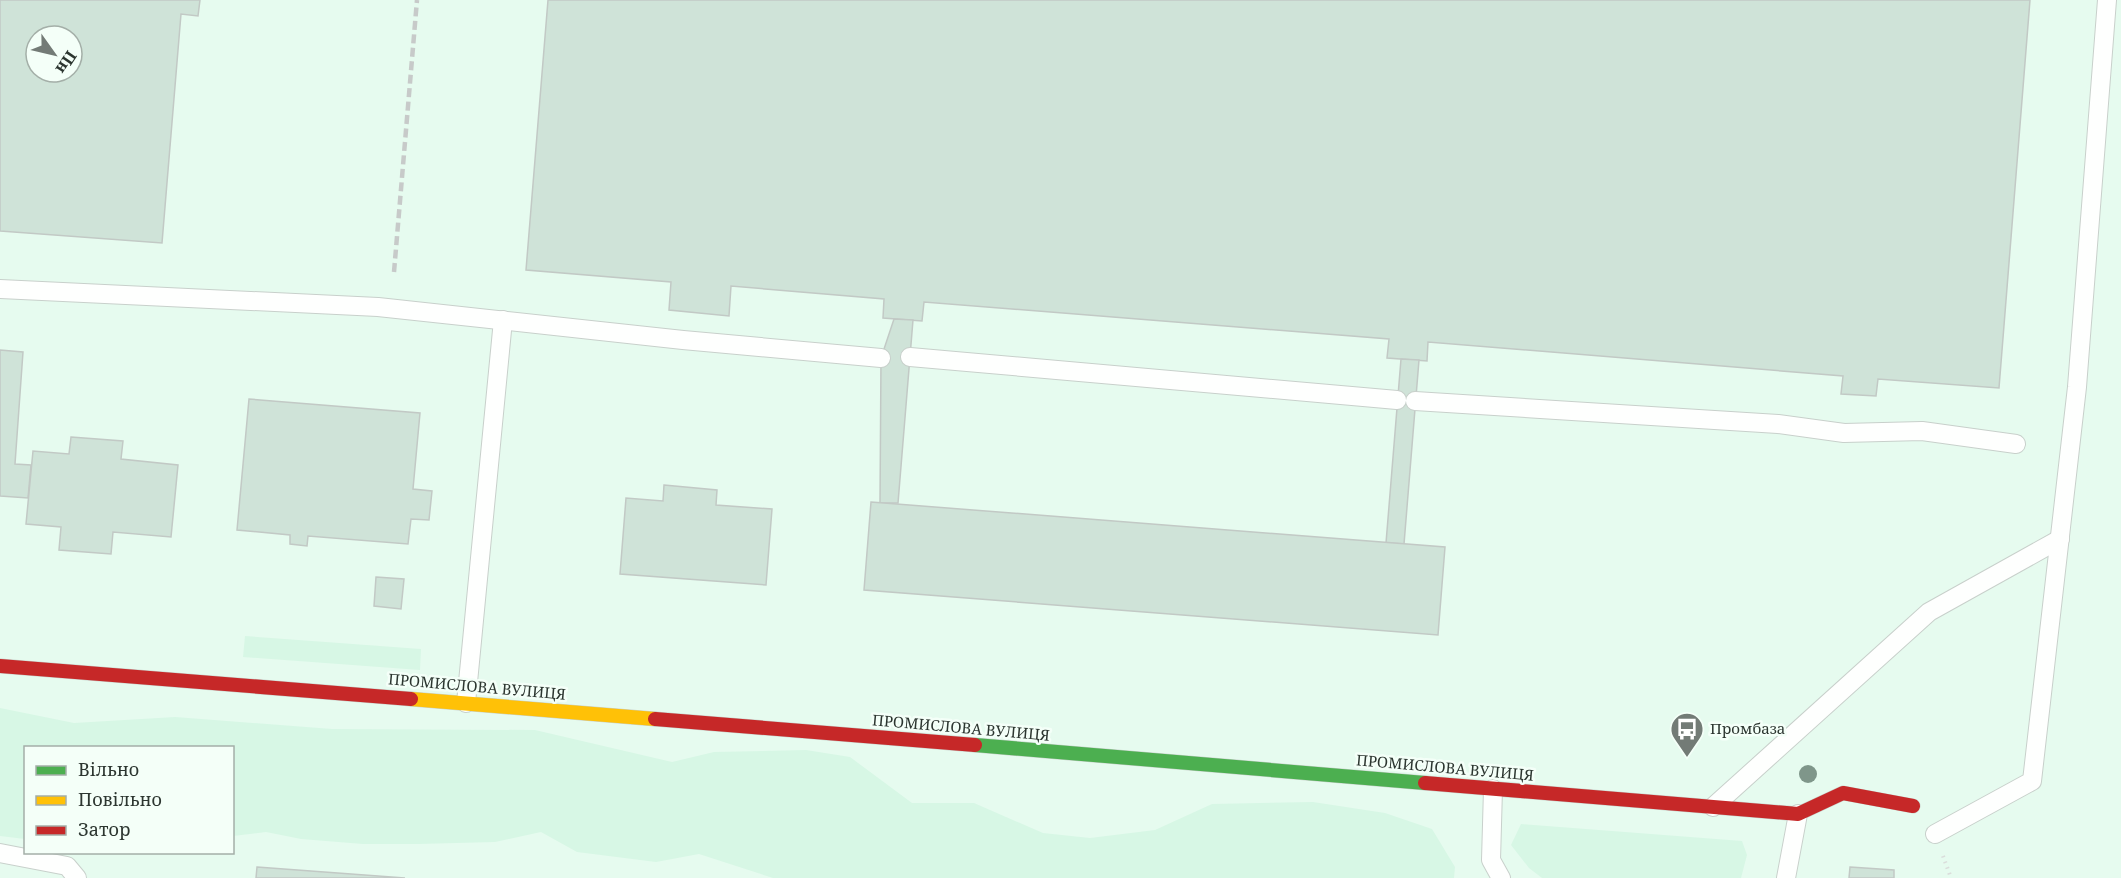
<svg xmlns="http://www.w3.org/2000/svg" width="2121" height="878" viewBox="0 0 2121 878" font-family="'Noto Serif',serif">
  <style>
    .built { fill: #e6fbef; fill-rule: evenodd }
    .green { fill: #d7f7e5 }
    .building { fill: #cfe3d8; stroke: #c2c9c5; stroke-width: 1.5; fill-rule: evenodd }
    .lines { fill: none; stroke-linecap: round; stroke-linejoin: round }
    .lane-casing { stroke: #c8d0cb; stroke-width: 20 }
    .fast-casing { stroke: #c8d0cb; stroke-width: 15 }
    .slow-casing { stroke: #c8d0cb; stroke-width: 15 }
    .jam-casing { stroke: #c8d0cb; stroke-width: 15 }
    .path { stroke: #dadddb; stroke-width: 4; stroke-dasharray: 1.5 4.5; stroke-linecap: butt }
    .lane { stroke: #fefffe; stroke-width: 18 }
    .fast { stroke: #4caf50; stroke-width: 14 }
    .slow { stroke: #ffc107; stroke-width: 14 }
    .jam { stroke: #c62828; stroke-width: 14 }
    .rail { stroke: #c7cac9; stroke-width: 4.5; stroke-dasharray: 9 4.5; stroke-linecap: butt }
    .tree { fill: #7f968a }
    .labels { text-anchor: middle; stroke-width: 5; stroke-linejoin: round; paint-order: stroke }
    .street-label { font-size: 15px; fill: #2c3630; stroke: #f4fff8 }
    .poi-label { font-size: 15px; fill: #2c3630; stroke: #f4fff8; text-anchor: start }
  </style>
  <rect width="100%" height="100%" fill="#f7fcf9"/>
  <!-- built -->
  <path class="built" d="M 0,0 L 2121,0 L 2121,878 L 0,878 ZM 36,36 L 72,36 L 72,72 L 36,72 ZM 26,748 L 232,748 L 232,852 L 26,852 Z"/>
  <!-- green -->
  <g class="green">
    <polygon points="245,636 421,649 420,670 243,657"/>
    <polygon points="0,708 74,723 175,717 332,729 535,730 672,762 714,752 806,750 850,757 912,803 974,803 1043,833 1090,838 1155,830 1212,804 1313,802 1385,813 1432,829 1455,867 1454,878 773,878 699,854 656,862 577,852 541,832 495,842 418,844 363,844 301,839 266,832 233,836 232,748 26,748 25,839 0,836"/>
    <polygon points="1521,824 1742,841 1747,855 1741,878 1542,878 1529,868 1511,845"/>
  </g>
  <!-- building -->
  <g class="building">
    <path d="M 0,0 L 200,0 L 198,16 L 181,14 L 162,243 L 0,231 ZM 36,36 L 72,36 L 72,72 L 36,72 Z"/>
    <polygon points="548,0 2030,0 1999,388 1878,379 1876,396 1841,394 1843,376 1428,342 1427,361 1387,358 1389,339 924,302 922,321 883,318 884,299 731,286 729,316 669,310 671,282 526,270"/>
    <polygon points="894,319 913,320 898,503 880,503 881,358"/>
    <polygon points="0,350 23,352 15,464 31,465 28,498 0,496"/>
    <polygon points="1401,359 1419,360 1404,544 1386,543"/>
    <polygon points="249,399 420,413 413,489 432,491 429,520 411,519 408,544 308,536 307,546 290,544 290,535 237,530"/>
    <polygon points="71,437 123,441 121,459 178,465 171,537 113,532 111,554 59,550 61,527 26,524 33,451 69,454"/>
    <polygon points="664,485 717,490 716,505 772,509 766,585 620,574 626,498 663,501"/>
    <polygon points="871,502 1445,547 1438,635 864,590"/>
    <polygon points="376,577 404,579 401,609 374,606"/>
    <polygon points="257,867 405,878 256,878"/>
    <polygon points="1850,867 1894,870 1894,878 1849,878"/>
  </g>
  <g class="lines">
    <defs>
      <g id="lane">
        <polyline points="0,289 378,307 683,340 881,358"/>
        <polyline points="910,357 1397,400"/>
        <polyline points="1415,401 1778,424 1844,433 1922,431 2016,444"/>
        <polyline points="466,703 503,320"/>
        <polyline points="1493,789 1491,860 1501,878"/>
        <polyline points="1713,807 1929,612 2060,539"/>
        <polyline points="1935,834 2032,781 2077,387 2107,0"/>
        <polyline points="0,853 67,866 77,878"/>
        <polyline points="1786,878 1798,814"/>
      </g>
      <polyline id="fast" points="975,745 1425,783"/>
      <polyline id="slow" points="411,699 655,719"/>
      <g id="jam">
        <polyline points="0,666 411,699"/>
        <polyline points="655,719 975,745"/>
        <polyline points="1425,783 1798,814 1843,793 1913,806"/>
      </g>
    </defs>
    <!-- lane casing -->
    <use href="#lane" class="lane-casing"/>
    <!-- fast casing -->
    <use href="#fast" class="fast-casing"/>
    <!-- slow casing -->
    <use href="#slow" class="slow-casing"/>
    <!-- jam casing -->
    <use href="#jam" class="jam-casing"/>
    <!-- path -->
    <polyline class="path" points="1943,856 1951,878"/>
    <!-- lane -->
    <use href="#lane" class="lane"/>
    <!-- fast -->
    <use href="#fast" class="fast"/>
    <!-- slow -->
    <use href="#slow" class="slow"/>
    <!-- jam -->
    <use href="#jam" class="jam"/>
    <!-- rail -->
    <polyline class="rail" points="394,272 417,0"/>
  </g>
  <!-- trees -->
  <circle class="tree" cx="1808" cy="774" r="9"/>
  <!-- icons -->
  <defs>
    <symbol id="bus-pin" viewBox="-11 -11 22 30"><path d="M0 17L-7.5 6A9.5 9.5 0 1 1 7.5 6Z" fill="#737b76" stroke="#f4fff8"/><path d="M-5-6H5V4H4V6H2V4H-2V6H-4V4H-5ZM-3.5-4V0h7V-4ZM-3.5 1.2v1.5H-2V1.2ZM2 1.2v1.5H3.5V1.2Z" fill="#fff"/></symbol>
  </defs>
  <g fill-rule="evenodd">
    <use href="#bus-pin" x="1668" y="710" width="38" height="52"/>
  </g>
  <g class="labels">
    <!-- street labels -->
    <g class="street-label">
      <text transform="translate(477 687) rotate(5)" y="5">ПРОМИСЛОВА ВУЛИЦЯ</text>
      <text transform="translate(961 728) rotate(5)" y="5">ПРОМИСЛОВА ВУЛИЦЯ</text>
      <text transform="translate(1445 768) rotate(5)" y="5">ПРОМИСЛОВА ВУЛИЦЯ</text>
    </g>
    <!-- poi labels -->
    <g class="poi-label">
      <text x="1710" y="734">Промбаза</text>
    </g>
  </g>
  <!-- legend -->
  <rect x="24" y="746" width="210" height="108" fill="#f4fff8" stroke="#a4afa8" stroke-width="1.5"/>
  <rect x="36" y="766" width="30" height="9" fill="#4caf50" stroke="#a4afa8" stroke-width="1.5"/>
  <text x="78" y="776" font-size="18" fill="#2c3630">Вільно</text>
  <rect x="36" y="796" width="30" height="9" fill="#ffc107" stroke="#a4afa8" stroke-width="1.5"/>
  <text x="78" y="806" font-size="18" fill="#2c3630">Повільно</text>
  <rect x="36" y="826" width="30" height="9" fill="#c62828" stroke="#a4afa8" stroke-width="1.5"/>
  <text x="78" y="836" font-size="18" fill="#2c3630">Затор</text>
  <!-- north arrow -->
  <g transform="translate(54 54) rotate(124)"><circle r="28" fill="#f4fff8" stroke="#a4afa8" stroke-width="1.5"/>
  <path d="M0-4.5L10 22L0 15L-10 22Z" fill="#737b76"/>
  <text y="-9" font-size="16" font-weight="bold" text-anchor="middle" fill="#2c3630">Пн</text>
  </g>
</svg>
